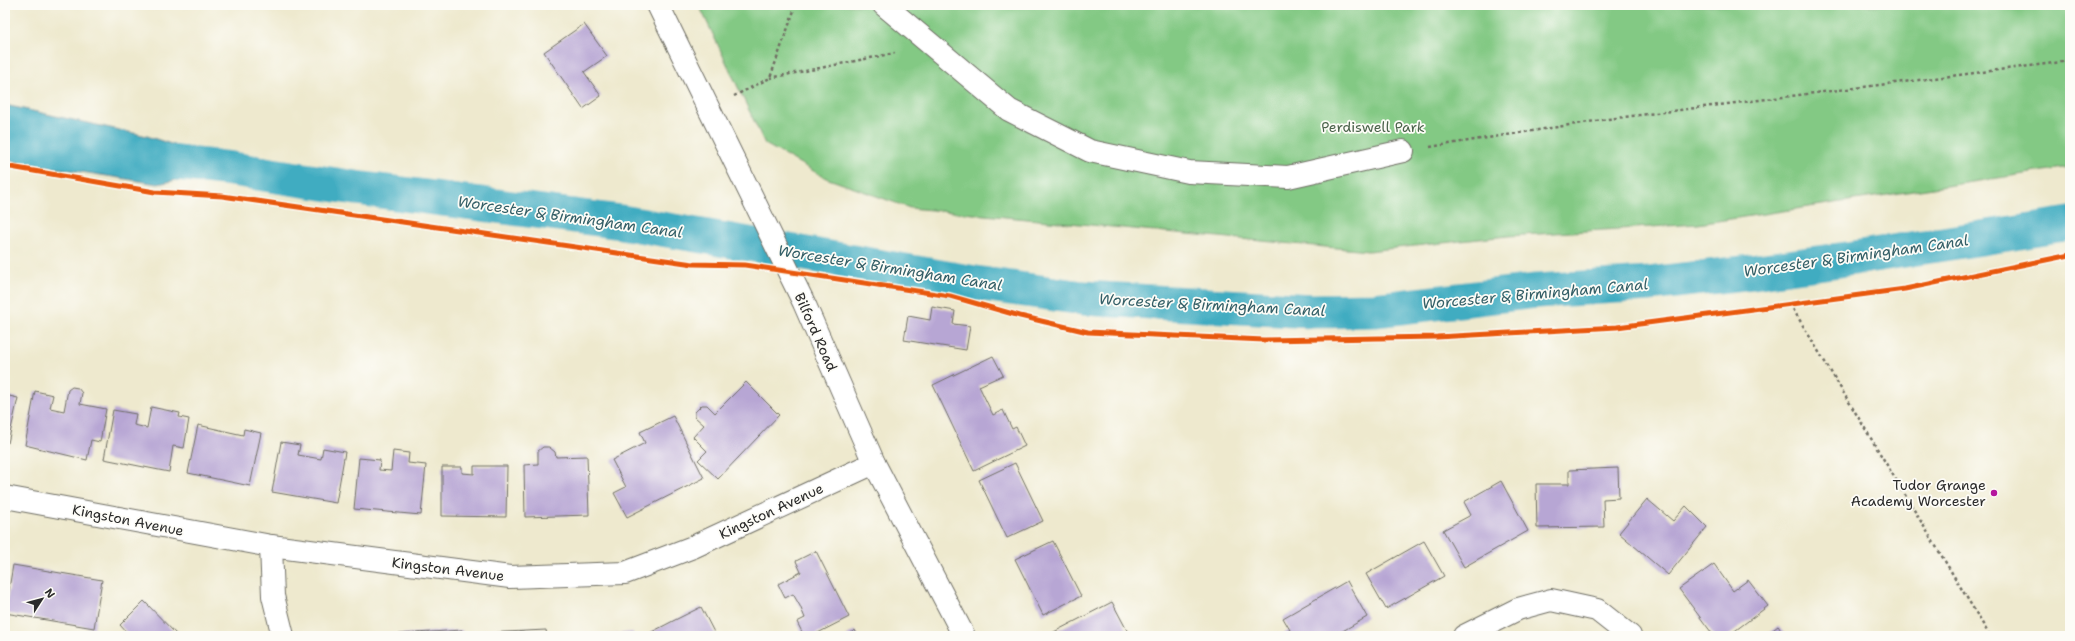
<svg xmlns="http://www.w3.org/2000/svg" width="2075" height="641" viewBox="0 0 2075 641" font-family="'Shantell Sans',sans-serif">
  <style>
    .green { fill: #83c984; stroke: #577a58 }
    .water { fill: #41acc1; stroke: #366c76 }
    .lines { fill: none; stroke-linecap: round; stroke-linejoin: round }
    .canal { stroke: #41acc1; stroke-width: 35 }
    .building { fill: #b7a6d4 }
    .minor-casing { stroke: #6f6e64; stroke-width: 24 }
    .major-casing { stroke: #6f6e64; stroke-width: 24 }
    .path { stroke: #6f6e64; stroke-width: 2.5; stroke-dasharray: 3 3; stroke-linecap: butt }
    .minor { stroke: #fff; stroke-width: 22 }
    .major { stroke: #fff; stroke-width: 22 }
    .cycleway-casing { stroke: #fdfcf7; stroke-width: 8 }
    .cycleway { stroke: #e8590c; stroke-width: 5 }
    .poi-dot { fill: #b5179e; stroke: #fdfcf7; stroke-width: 1.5 }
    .labels { text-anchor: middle; stroke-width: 3.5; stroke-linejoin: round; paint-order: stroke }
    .park-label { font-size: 14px; fill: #4a624a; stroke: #fdfcf7 }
    .street-label { font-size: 14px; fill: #2b2b2b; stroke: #fdfcf7 }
    .poi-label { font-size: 14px; fill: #2b2b2b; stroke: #fdfcf7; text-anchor: end }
    .water-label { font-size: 15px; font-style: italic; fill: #345f67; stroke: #fdfcf7 }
  </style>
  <rect width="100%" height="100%" fill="#fdfcf7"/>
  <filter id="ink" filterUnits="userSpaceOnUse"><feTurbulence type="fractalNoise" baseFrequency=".025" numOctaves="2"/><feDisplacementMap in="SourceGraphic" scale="8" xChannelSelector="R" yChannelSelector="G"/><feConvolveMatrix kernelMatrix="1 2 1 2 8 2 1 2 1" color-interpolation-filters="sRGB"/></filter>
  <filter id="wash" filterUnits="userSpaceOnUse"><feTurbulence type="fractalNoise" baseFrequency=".012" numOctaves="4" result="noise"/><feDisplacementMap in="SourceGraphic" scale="16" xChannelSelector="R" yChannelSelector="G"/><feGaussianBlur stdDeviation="0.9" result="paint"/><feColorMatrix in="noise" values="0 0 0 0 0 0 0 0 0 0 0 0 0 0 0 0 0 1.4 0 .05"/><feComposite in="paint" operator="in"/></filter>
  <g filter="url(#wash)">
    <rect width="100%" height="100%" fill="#eee9ce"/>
    <!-- green -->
    <polygon class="green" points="699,5 2070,5 2070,167 1698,224 1507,236 1368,251 910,208 826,178 765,144"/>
    <!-- water -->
    <polygon class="water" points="5,105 147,136 216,159 214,172 158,184 5,160"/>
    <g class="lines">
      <!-- canal -->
      <polyline class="canal" points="168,162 232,169 356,188 621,222 975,283 1083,298 1312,311 1375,310 1536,291 1649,284 1752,272 1854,258 2070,224"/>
    </g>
    <g id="blocks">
      <!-- building -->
      <g class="building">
        <polygon points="584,24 607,56 584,72 601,96 583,109 544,52"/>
        <polygon points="932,307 955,311 953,324 970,326 966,350 904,340 908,316 930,320"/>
        <polygon points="993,356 1003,375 979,386 993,415 1003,410 1012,429 1016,427 1025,446 974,471 933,385"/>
        <polygon points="746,382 779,415 718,479 698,460 707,451 693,437 704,425 695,417 695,412 702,405 707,405 715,413"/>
        <polygon points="72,387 78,388 82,393 80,404 106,409 100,442 91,440 87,460 25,445 35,391 53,395 50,408 64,411 68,390"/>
        <polygon points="5,395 18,398 8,443 5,442"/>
        <polygon points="151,407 180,413 179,417 189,419 184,448 173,446 169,472 104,459 113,410 136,414 134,425 147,428"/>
        <polygon points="673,416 704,478 627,517 614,493 626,487 612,460 645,443 640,432"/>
        <polygon points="198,425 243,435 244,429 261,433 250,486 188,473"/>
        <polygon points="281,442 300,445 298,455 321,459 323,448 345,452 336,503 272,492"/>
        <polygon points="543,447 549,447 555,452 556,457 587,456 589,515 525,517 524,465 538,464 538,451"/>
        <polygon points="393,451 409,453 408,463 426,465 421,515 354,509 359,458 380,460 379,470 391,471"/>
        <polygon points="1015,463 1043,521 1007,538 979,480"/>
        <polygon points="474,466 507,466 506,517 442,516 442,467 462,467 462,473 474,474"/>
        <polygon points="1618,468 1619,498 1603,499 1604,527 1537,528 1536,484 1569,484 1569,470"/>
        <polygon points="1501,481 1528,531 1464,567 1443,530 1471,515 1464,502"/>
        <polygon points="1647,499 1673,521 1686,506 1707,527 1668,575 1619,533"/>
        <polygon points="1053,541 1081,596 1043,615 1015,559"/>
        <polygon points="1424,541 1444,576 1386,609 1366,574"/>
        <polygon points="816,551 849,617 812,636 804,636 797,622 805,618 800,606 793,594 785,598 778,584 801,572 796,561"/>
        <polygon points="1714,564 1733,591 1748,580 1768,606 1728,636 1714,636 1679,589"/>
        <polygon points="13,565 102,580 94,628 5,613"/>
        <polygon points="1347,581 1367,617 1334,636 1279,636 1290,630 1283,618"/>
        <polygon points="144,601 178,636 126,636 128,634 120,625"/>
        <polygon points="1112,602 1130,636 1051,636 1050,634"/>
        <polygon points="701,607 716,636 644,636 673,621"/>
        <polygon points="1778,626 1786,636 1765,636"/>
        <polygon points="462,630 463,636 386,636 386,635"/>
        <polygon points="546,630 547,636 466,636 465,634"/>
        <polygon points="855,630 858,636 846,636"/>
        <polygon points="633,632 633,636 605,636 604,635"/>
      </g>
    </g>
  </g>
  <g filter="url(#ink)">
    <use href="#blocks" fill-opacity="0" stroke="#6f6e64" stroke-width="1"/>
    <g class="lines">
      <defs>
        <g id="minor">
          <polyline points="884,5 1009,110 1090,151 1189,172 1288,177 1403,151"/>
          <polyline points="5,497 271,546 510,577 625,573 693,547 874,463"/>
          <polyline points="271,546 273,596 283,636"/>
          <polyline points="1464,636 1518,609 1551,600 1597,610 1630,636"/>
        </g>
        <polyline id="major" points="658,5 804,303 874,463 964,636"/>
      </defs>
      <!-- minor casing -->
      <use href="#minor" class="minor-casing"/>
      <!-- major casing -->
      <use href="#major" class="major-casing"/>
      <!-- path -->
      <g class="path">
        <polyline points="770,78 895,53"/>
        <polyline points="734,96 770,78 796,5"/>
        <polyline points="1430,147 1608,119 2070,61"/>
        <polyline points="1790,304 1990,636"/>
      </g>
      <!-- minor -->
      <use href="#minor" class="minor"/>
      <!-- major -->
      <use href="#major" class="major"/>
      <defs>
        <polyline id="cycleway" points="5,166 155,192 222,196 693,264 745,265 950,296 1020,316 1088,332 1264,340 1437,337 1617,327 1905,289 2070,255"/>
      </defs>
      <!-- cycleway casing -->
      <use href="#cycleway" class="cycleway-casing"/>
      <!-- cycleway -->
      <use href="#cycleway" class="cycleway"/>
    </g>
  </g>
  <!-- markers -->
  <circle class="poi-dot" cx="1994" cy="493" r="4"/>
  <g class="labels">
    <!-- park labels -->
    <g class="park-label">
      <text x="1373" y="132">Perdiswell Park</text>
    </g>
    <!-- street labels -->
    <g class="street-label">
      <text transform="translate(816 332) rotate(66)" y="5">Bilford Road</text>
      <text transform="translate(771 511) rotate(-25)" y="5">Kingston Avenue</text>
      <text transform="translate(128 520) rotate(11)" y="5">Kingston Avenue</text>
      <text transform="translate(448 569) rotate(7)" y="5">Kingston Avenue</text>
    </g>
    <!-- poi labels -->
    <g class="poi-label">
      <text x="1986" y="490">Tudor Grange<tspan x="1986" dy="16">Academy Worcester</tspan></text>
    </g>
    <!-- water labels -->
    <g class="water-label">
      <text transform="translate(570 217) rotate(8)" y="5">Worcester &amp; Birmingham Canal</text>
      <text transform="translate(1856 256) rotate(-8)" y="5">Worcester &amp; Birmingham Canal</text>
      <text transform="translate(890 268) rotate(9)" y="5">Worcester &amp; Birmingham Canal</text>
      <text transform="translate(1535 294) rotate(-5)" y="5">Worcester &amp; Birmingham Canal</text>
      <text transform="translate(1212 305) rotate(3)" y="5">Worcester &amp; Birmingham Canal</text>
    </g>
  </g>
  <!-- margin -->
  <rect width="2075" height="641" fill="none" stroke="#fdfcf7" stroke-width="20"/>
  <!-- north arrow -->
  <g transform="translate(42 599) rotate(54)" stroke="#fdfcf7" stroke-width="3" paint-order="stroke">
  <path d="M0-3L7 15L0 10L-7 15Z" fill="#2b2b2b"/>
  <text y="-6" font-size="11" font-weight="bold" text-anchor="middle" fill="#2b2b2b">N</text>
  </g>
</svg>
